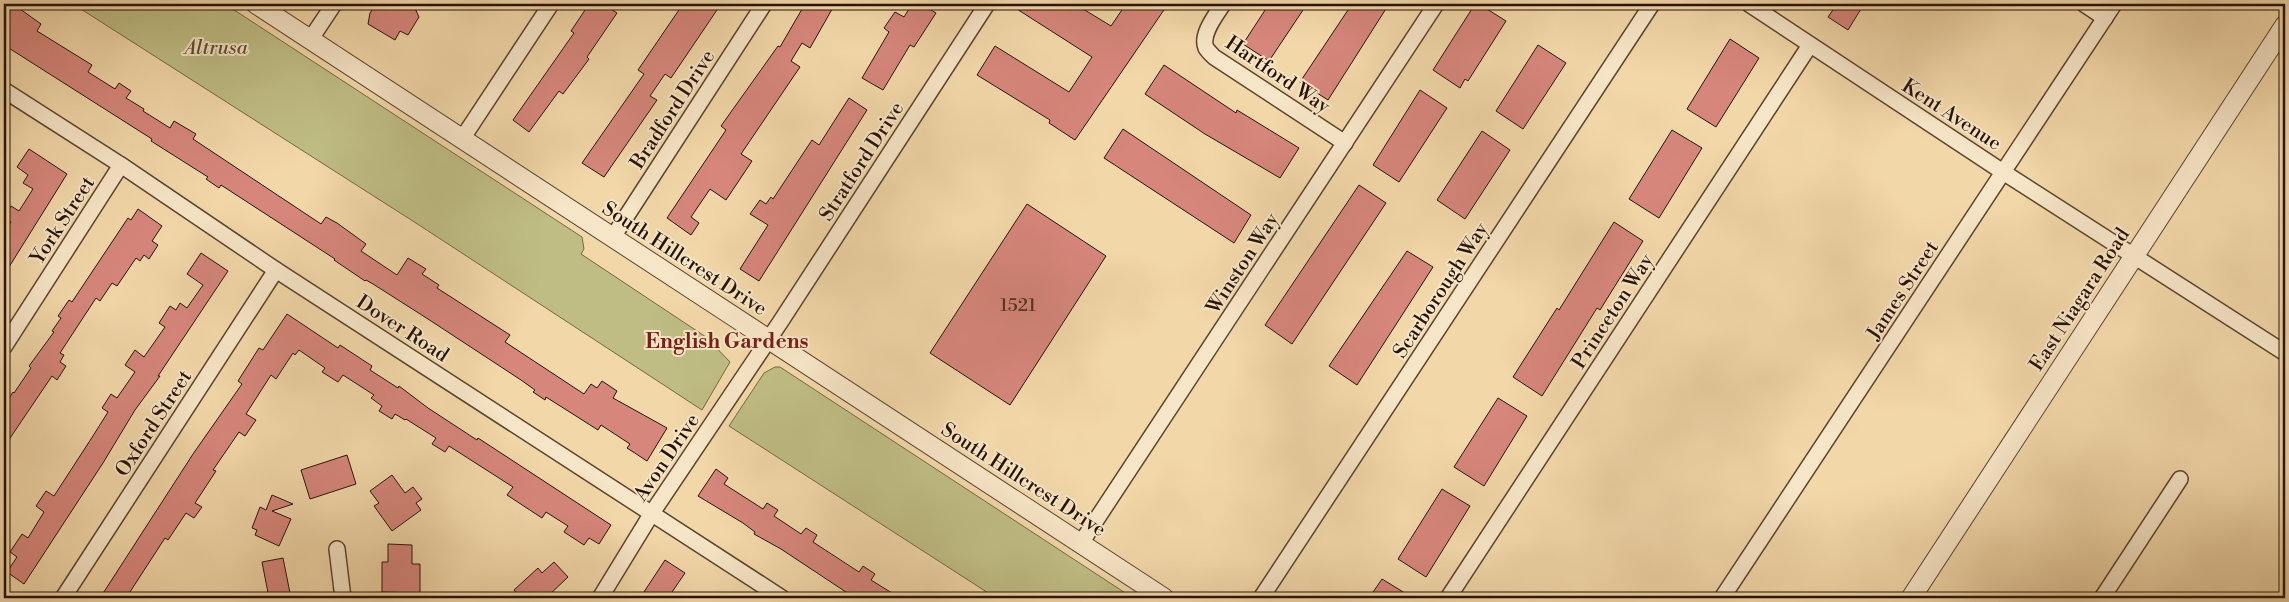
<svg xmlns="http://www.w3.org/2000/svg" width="2289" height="602" viewBox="0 0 2289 602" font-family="'Libre Bodoni',serif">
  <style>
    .green { fill: #bfbd84; stroke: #736844 }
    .building { fill: #d6867b; stroke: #271304 }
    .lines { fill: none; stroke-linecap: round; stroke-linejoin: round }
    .minor-casing { stroke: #5a442d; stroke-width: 18 }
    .tertiary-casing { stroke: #5a442d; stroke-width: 21 }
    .minor { stroke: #f7e5c7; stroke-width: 15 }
    .tertiary { stroke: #f7e5c7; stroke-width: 19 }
    .labels { text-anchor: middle; stroke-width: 4; stroke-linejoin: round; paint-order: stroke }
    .number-label { font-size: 18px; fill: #533022 }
    .park-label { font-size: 20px; font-style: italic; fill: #5c4e31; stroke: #f7e5c7 }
    .street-label { font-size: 20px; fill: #271304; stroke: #f7e5c7 }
    .neighbourhood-label { font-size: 21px; font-weight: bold; fill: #7a1f14; stroke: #f7e5c7 }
  </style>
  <rect width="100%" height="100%" fill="#f2d7a9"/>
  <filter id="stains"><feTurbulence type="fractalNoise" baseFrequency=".004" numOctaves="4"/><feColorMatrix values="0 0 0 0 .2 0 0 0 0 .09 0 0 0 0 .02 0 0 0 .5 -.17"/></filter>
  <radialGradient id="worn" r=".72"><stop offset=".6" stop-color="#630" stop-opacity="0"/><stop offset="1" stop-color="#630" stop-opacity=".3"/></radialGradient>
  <!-- green -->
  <g class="green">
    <polygon points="73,4 225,4 582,237 584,249 581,254 706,337 730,362 702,410 419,225"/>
    <polygon points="775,367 780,367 1133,598 996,598 729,426 764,373"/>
  </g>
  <!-- building -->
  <g class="building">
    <polygon points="4,4 11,4 20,9 41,24 37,31 92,65 88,72 115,89 119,83 131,91 126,98 144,109 143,111 170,128 174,121 196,134 193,139 321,224 326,217 337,223 366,244 361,251 397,275 408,258 426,269 422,274 439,285 437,288 510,335 505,342 584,394 591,384 597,388 602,381 617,391 613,398 667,428 647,461 627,448 630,444 601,425 598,430 546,397 545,400 533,392 535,390 521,380 428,319 373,284 366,280 365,281 334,260 335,259 221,185 219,188 206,179 208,177 151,141 152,139 4,45"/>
    <polygon points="376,4 413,4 419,17 408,35 400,31 395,40 368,24 370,13"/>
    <polygon points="589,4 603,4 617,13 587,57 589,59 563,94 559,91 529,132 513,120 574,33 571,31"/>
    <polygon points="683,4 721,4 671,78 665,74 650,96 657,100 604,177 582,163 644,74 638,70"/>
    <polygon points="805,4 835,4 810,48 802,43 791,61 800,67 741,154 752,161 726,200 710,189 691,217 699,223 691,235 667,218 726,130 721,126 778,46 780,47"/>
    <polygon points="912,4 921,4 936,13 914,47 910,45 883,90 862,78 889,32 884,28 895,12 904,17"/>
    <polygon points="1009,4 1075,4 1111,26 1126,4 1168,4 1075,140 1049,123 1050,120 977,75 995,46 1069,92 1092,57"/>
    <polygon points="1269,4 1307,4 1269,61 1243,44"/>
    <polygon points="1352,4 1389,4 1328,100 1300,82"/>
    <polygon points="1475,4 1479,4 1506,21 1468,81 1465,79 1460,88 1433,70"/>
    <polygon points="1837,4 1864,4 1848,30 1828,17"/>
    <polygon points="1730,39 1759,58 1716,127 1687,109"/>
    <polygon points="1538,45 1566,63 1523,129 1496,111"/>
    <polygon points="1164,65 1236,113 1237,110 1299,148 1280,178 1205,134 1145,94"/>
    <polygon points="1420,90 1447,108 1399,182 1373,165"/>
    <polygon points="849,98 867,110 759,281 740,269 768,225 750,214 760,200 766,204 771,197 773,199 812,140 819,145"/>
    <polygon points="1123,129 1251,215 1234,243 1104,158"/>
    <polygon points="1672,130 1702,148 1659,218 1629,199"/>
    <polygon points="1482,131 1510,150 1465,219 1437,200"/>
    <polygon points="29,149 67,174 4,275 4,233 11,222 4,217 11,206 19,211 33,189 23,183 28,175 17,167"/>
    <polygon points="1359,185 1386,203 1292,344 1265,325"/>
    <polygon points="1027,204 1106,256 1010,405 930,353"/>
    <polygon points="138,209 162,226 152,241 158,245 149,259 144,255 140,261 136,258 117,286 112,283 100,301 96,298 60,353 64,355 60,362 66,366 57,380 52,376 4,447 4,406 13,392 14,393 31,368 29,366 54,332 52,331 61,318 58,316 69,300 72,302 128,218 131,220"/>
    <polygon points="1614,222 1643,241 1600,310 1597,308 1542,396 1513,377 1557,308 1559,310"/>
    <polygon points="1407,251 1433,267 1357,385 1329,366"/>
    <polygon points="201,253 228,271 158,376 160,376 135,410 103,463 24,584 7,572 17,557 10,552 22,534 28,538 44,512 36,506 46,491 54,496 91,439 108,412 102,408 111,394 117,398 135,372 125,365 135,350 144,357 165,327 159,323 170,306 176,310 180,303 187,308 203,285 187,274"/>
    <polygon points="287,314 338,348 340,345 372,366 370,370 398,388 399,386 428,408 477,440 478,438 611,525 599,544 589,538 584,545 564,532 568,526 546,512 542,518 507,495 513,487 449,446 445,452 432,444 436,438 406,419 405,420 395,414 392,419 379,411 382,406 371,398 374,395 343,375 338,382 322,372 325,368 299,350 295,355 293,353 276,379 271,375 246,414 256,420 245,436 239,432 213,470 216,471 195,503 202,507 194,518 186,513 168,540 165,538 126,598 100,598 193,454 242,384 238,381 259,348 263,350"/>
    <polygon points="1498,398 1527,416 1484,486 1454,467"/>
    <polygon points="347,455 356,484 310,499 301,470"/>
    <polygon points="716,469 728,478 724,484 763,509 767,503 778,510 774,516 801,534 806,528 817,535 813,542 859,572 863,566 875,574 871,580 900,598 855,598 781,549 754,534 755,532 743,523 698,496"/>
    <polygon points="392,475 405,493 413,487 422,499 416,503 421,510 392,531 374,506 379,503 370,491"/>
    <polygon points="1442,489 1470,506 1426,577 1398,559"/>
    <polygon points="272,495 293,504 272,511 291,519 279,546 255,535 257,530 252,528 260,507 266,510"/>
    <polygon points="388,544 412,545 412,564 420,564 420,593 382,592 382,562 388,562"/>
    <polygon points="283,558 291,598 269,598 262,562"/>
    <polygon points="665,560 685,573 668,598 640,598"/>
    <polygon points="554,562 568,577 546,598 521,598 514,590 538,568 542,573"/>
    <polygon points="1382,579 1413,598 1369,598"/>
  </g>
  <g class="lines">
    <defs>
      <g id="minor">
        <path d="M 1223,4 C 1217,14 1200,34 1206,48 C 1208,51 1211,54 1214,57 L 1345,143"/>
        <polyline points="1749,4 2003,172 2285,353"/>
        <polyline points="2084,4 2105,18"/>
        <polyline points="310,40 334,4"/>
        <polyline points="4,90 121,165 276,270 782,598"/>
        <polyline points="462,139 551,4"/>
        <polyline points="613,237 764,4"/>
        <polyline points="4,347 121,165"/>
        <polyline points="1081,543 1436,4"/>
        <polyline points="337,549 343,598"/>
        <polyline points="63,598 276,270"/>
        <polyline points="600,598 652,513 781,321 987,4"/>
        <polyline points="1261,598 1652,4"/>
        <polyline points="1448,598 1810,45"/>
        <polyline points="1722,598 2114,4"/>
        <polyline points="2102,598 2180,479"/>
      </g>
      <g id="tertiary">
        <polyline points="256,4 1164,598"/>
        <polyline points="1911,598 2285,25"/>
      </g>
    </defs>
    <!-- minor casing -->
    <use href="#minor" class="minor-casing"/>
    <!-- tertiary casing -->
    <use href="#tertiary" class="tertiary-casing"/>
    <!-- minor -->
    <use href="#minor" class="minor"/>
    <!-- tertiary -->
    <use href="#tertiary" class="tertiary"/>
  </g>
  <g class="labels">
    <!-- number labels -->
    <g class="number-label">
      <text x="1018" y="311">1521</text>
    </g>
    <!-- park labels -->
    <g class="park-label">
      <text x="216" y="54">Altrusa</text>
    </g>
    <!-- street labels -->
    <g class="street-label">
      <text transform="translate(1278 74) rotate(34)" y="7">Hartford Way</text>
      <text transform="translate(672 109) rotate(-57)" y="7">Bradford Drive</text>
      <text transform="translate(1952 114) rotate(33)" y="7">Kent Avenue</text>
      <text transform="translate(861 161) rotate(-57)" y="7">Stratford Drive</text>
      <text transform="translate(62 220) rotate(-57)" y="7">York Street</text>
      <text transform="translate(685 258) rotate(33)" y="7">South Hillcrest Drive</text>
      <text transform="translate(1242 263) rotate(-57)" y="7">Winston Way</text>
      <text transform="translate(1440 290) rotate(-57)" y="7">Scarborough Way</text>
      <text transform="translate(1902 290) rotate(-57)" y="7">James Street</text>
      <text transform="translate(2079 299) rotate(-57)" y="7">East Niagara Road</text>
      <text transform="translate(1612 311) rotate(-57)" y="7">Princeton Way</text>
      <text transform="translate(403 328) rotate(33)" y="7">Dover Road</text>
      <text transform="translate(153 423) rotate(-57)" y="7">Oxford Street</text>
      <text transform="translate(666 457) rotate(-56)" y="7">Avon Drive</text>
      <text transform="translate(1024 479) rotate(33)" y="7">South Hillcrest Drive</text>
    </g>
    <!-- neighbourhood labels -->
    <g class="neighbourhood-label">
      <text x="727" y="348">English Gardens</text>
    </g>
  </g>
  <!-- margin -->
  <rect width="2289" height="602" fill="none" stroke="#f2d7a9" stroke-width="20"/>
  <rect x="5" y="5" width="2279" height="592" fill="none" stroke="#271304" stroke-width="2.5"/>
  <rect x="10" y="10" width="2269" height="582" fill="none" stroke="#271304"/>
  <rect width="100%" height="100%" filter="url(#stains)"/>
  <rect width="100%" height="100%" fill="url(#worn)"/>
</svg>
